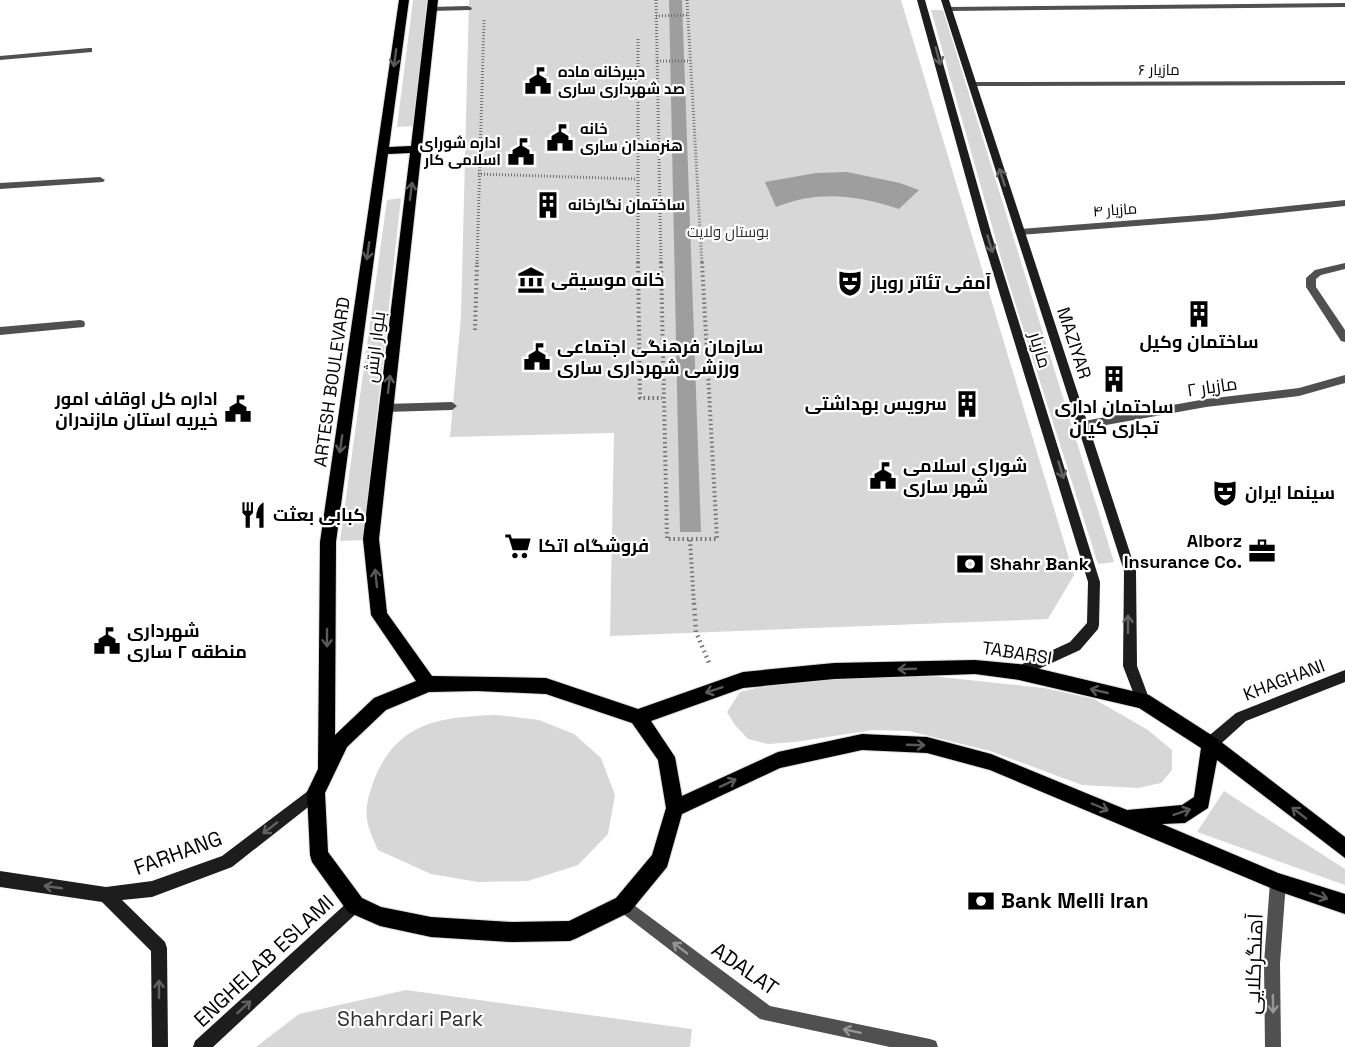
<svg xmlns="http://www.w3.org/2000/svg" width="1345" height="1047" viewBox="0 0 1345 1047" font-family="'Space Grotesk',Cairo,sans-serif">
  <style>
    .green { fill: #d7d7d7 }
    .water { fill: #9e9e9e }
    .lines { fill: none; stroke-linecap: round; stroke-linejoin: round }
    .primary-casing { stroke: #dbdbdb; stroke-width: 2 }
    .path-far2 { stroke: #727272; stroke-width: 3; stroke-dasharray: 1 2; stroke-linecap: butt }
    .path-far1 { stroke: #727272; stroke-width: 4; stroke-dasharray: 1.5 3; stroke-linecap: butt }
    .path { stroke: #727272; stroke-width: 4.5; stroke-dasharray: 1.5 4; stroke-linecap: butt }
    .lane { fill: #505050; fill-rule: evenodd }
    .street { fill: #505050; fill-rule: evenodd }
    .secondary { fill: #1d1d1d; fill-rule: evenodd }
    .primary { fill: #000; fill-rule: evenodd }
    .oneway { stroke: #616161 }
    .oneway2 { stroke: #595959 }
    .oneway3 { stroke: #969696 }
    .labels { text-anchor: middle; stroke-width: 4.5; stroke-linejoin: round; paint-order: stroke }
    .far-street-label { font-size: 15px; fill: #000; stroke: #fff }
    .far-poi-label { font-size: 15px; font-weight: bold; fill: #000; stroke: #fff; text-anchor: start }
    .far-park-label { font-size: 15px; fill: #2e2e2e; stroke: #fff }
    .poi-label { font-size: 18px; font-weight: bold; fill: #000; stroke: #fff; text-anchor: start }
    .street-label { font-size: 18px; fill: #000; stroke: #fff }
    .near-street-label { font-size: 21px; fill: #000; stroke: #fff }
    .near-poi-label { font-size: 21px; font-weight: bold; fill: #000; stroke: #fff; text-anchor: start }
    .near-park-label { font-size: 21px; fill: #2e2e2e; stroke: #fff }
  </style>
  <rect width="100%" height="100%" fill="#fff"/>
  <!-- green -->
  <g class="green">
    <polygon points="413,0 427,0 413,126 397,127"/>
    <polygon points="469,0 901,0 1074,575 1048,619 610,636 614,433 450,437 461,316"/>
    <polygon points="931,10 943,10 1114,562 1098,564 1003,265"/>
    <polygon points="401,198 363,540 340,541 387,200"/>
    <polygon points="903,673 1044,688 1094,699 1148,730 1172,750 1172,770 1161,783 1138,788 1082,785 990,751 909,731 873,730 795,742 768,744 748,739 735,725 727,712 740,692 801,677"/>
    <path d="M 497,715 L 539,720 L 574,734 L 601,758 L 615,795 L 608,834 L 578,865 L 528,881 L 478,882 L 431,874 L 378,850 C 364,821 363,810 374,780 C 397,721 441,717 497,715 Z"/>
    <polygon points="1224,791 1345,869 1345,885 1197,832"/>
    <polygon points="406,990 692,1029 690,1047 256,1047 299,1014"/>
  </g>
  <!-- water -->
  <g class="water">
    <polygon points="669,0 682,0 701,532 680,532"/>
    <path d="M 847,172 L 900,183 L 919,190 L 899,209 C 857,195 818,190 776,207 L 765,182 L 816,173 Z"/>
  </g>
  <g class="lines">
    <defs>
      <path id="primary" d="M 399,0 L 409,0 L 389,147 L 411,146 L 428,0 L 438,0 L 379,539 L 387,613 L 432,676 L 546,678 L 638,709 L 743,672 L 834,663 L 975,660 L 1019,664 L 1149,695 L 1216,738 L 1345,837 L 1345,858 L 1217,760 L 1208,808 L 1185,823 L 1162,824 L 1278,873 L 1345,894 L 1345,914 L 1278,891 L 990,770 L 927,753 L 862,750 L 780,768 L 682,814 L 667,867 L 630,912 L 577,938 L 570,941 L 512,942 L 431,937 L 380,926 L 348,912 L 312,862 L 310,855 L 307,792 L 318,769 L 320,542 ZM 410,153 L 363,539 L 371,615 L 416,681 L 374,698 L 335,735 L 336,542 L 388,154 ZM 975,674 L 1019,680 L 1139,708 L 1201,748 L 1194,797 L 1182,805 L 1127,810 L 991,754 L 927,737 L 862,734 L 778,752 L 682,796 L 675,757 L 651,721 L 743,688 L 834,679 ZM 477,691 L 546,694 L 632,723 L 658,760 L 666,808 L 652,855 L 616,898 L 569,921 L 512,922 L 431,917 L 381,907 L 362,898 L 328,852 L 325,793 L 347,747 L 386,710 L 429,692 Z"/>
    </defs>
    <!-- primary casing -->
    <use href="#primary" class="primary-casing"/>
    <!-- path-far2 -->
    <g class="path-far2">
      <polyline points="656,0 661,264"/>
      <polyline points="687,0 702,264"/>
      <polyline points="656,16 688,15"/>
      <polyline points="638,39 638,264"/>
      <polyline points="657,61 690,61"/>
      <polyline points="478,174 637,179"/>
      <polyline points="477,264 484,19"/>
    </g>
    <!-- path-far1 -->
    <g class="path-far1">
      <polyline points="638,262 640,398 662,398"/>
      <polyline points="661,262 667,539 717,539 702,262"/>
      <polyline points="475,330 477,262"/>
      <polyline points="690,540 694,605"/>
    </g>
    <!-- path -->
    <polyline class="path" points="694,603 696,632 710,665"/>
    <!-- lane -->
    <g class="lane">
      <polygon points="468,6 472,8 471,10 431,11 427,9 431,7"/>
      <polygon points="452,402 457,406 452,410 386,412 380,408 386,404"/>
    </g>
    <!-- street -->
    <g class="street">
      <polygon points="1345,3 1345,7 948,11 944,9 948,7"/>
      <polygon points="89,48 92,48 92,52 0,60 0,56"/>
      <polygon points="1345,81 1345,85 972,86 968,84 972,82"/>
      <polygon points="100,177 105,180 103,182 0,189 0,183"/>
      <polygon points="1345,200 1345,206 1213,220 1020,235 1015,232 1020,229 1213,214"/>
      <polygon points="1345,263 1345,269 1321,275 1316,279 1316,287 1345,330 1345,342 1341,341 1306,287 1306,278 1315,270"/>
      <polygon points="80,320 84,321 85,324 84,327 0,335 0,327"/>
      <polygon points="1345,375 1345,383 1299,396 1206,407 1084,429 1078,425 1084,421 1206,399 1299,388"/>
      <polygon points="1278,874 1283,877 1286,882 1280,963 1281,1047 1265,1047 1264,963 1270,882 1273,877"/>
      <polygon points="623,897 770,1006 930,1039 936,1041 938,1047 890,1047 760,1019 618,910 615,905 618,900"/>
    </g>
    <!-- secondary -->
    <g class="secondary">
      <polygon points="917,0 925,0 991,233 1100,582 1099,625 1098,629 1080,650 1019,678 1014,676 1012,672 1014,668 1070,642 1087,623 1088,582 981,233"/>
      <polygon points="941,0 949,0 1136,571 1137,666 1150,701 1148,705 1143,707 1138,705 1123,666 1124,571"/>
      <polygon points="1345,670 1345,682 1246,721 1215,749 1210,751 1205,749 1203,744 1205,739 1236,713"/>
      <polygon points="316,785 321,787 323,792 321,797 232,867 152,897 122,900 165,942 167,948 168,1047 152,1047 151,951 102,902 0,887 0,871 106,887 152,881 222,856"/>
      <polygon points="355,897 360,900 363,905 360,910 213,1047 193,1047 195,1041 350,900"/>
    </g>
    <!-- primary -->
    <use href="#primary" class="primary"/>
  </g>
  <!-- one-way arrows -->
  <defs><path id="oneway-shaft" d="M-6 0H5M1.5-3L5.5 0L1.5 3" fill="none" stroke-width="1.6" stroke-linecap="round" stroke-linejoin="round" transform="scale(1.5)"/></defs>
  <g class="oneway">
    <use href="#oneway-shaft" transform="translate(938 56) rotate(75)"/>
    <use href="#oneway-shaft" transform="translate(1002 177) rotate(-108)"/>
    <use href="#oneway-shaft" transform="translate(990 244) rotate(73)"/>
    <use href="#oneway-shaft" transform="translate(1061 470) rotate(73)"/>
    <use href="#oneway-shaft" transform="translate(1128 624) rotate(-90)"/>
    <use href="#oneway-shaft" transform="translate(270 828) rotate(142)"/>
    <use href="#oneway-shaft" transform="translate(53 887) rotate(-172)"/>
    <use href="#oneway-shaft" transform="translate(159 989) rotate(-90)"/>
    <use href="#oneway-shaft" transform="translate(244 1007) rotate(-43)"/>
  </g>
  <g class="oneway2">
    <use href="#oneway-shaft" transform="translate(395 58) rotate(98)"/>
    <use href="#oneway-shaft" transform="translate(411 191) rotate(-83)"/>
    <use href="#oneway-shaft" transform="translate(368 251) rotate(98)"/>
    <use href="#oneway-shaft" transform="translate(389 384) rotate(-83)"/>
    <use href="#oneway-shaft" transform="translate(341 444) rotate(98)"/>
    <use href="#oneway-shaft" transform="translate(376 578) rotate(-96)"/>
    <use href="#oneway-shaft" transform="translate(327 638) rotate(90)"/>
    <use href="#oneway-shaft" transform="translate(907 669) rotate(178)"/>
    <use href="#oneway-shaft" transform="translate(714 690) rotate(161)"/>
    <use href="#oneway-shaft" transform="translate(1099 691) rotate(-167)"/>
    <use href="#oneway-shaft" transform="translate(916 745) rotate(2)"/>
    <use href="#oneway-shaft" transform="translate(728 783) rotate(-25)"/>
    <use href="#oneway-shaft" transform="translate(1100 807) rotate(23)"/>
    <use href="#oneway-shaft" transform="translate(1182 812) rotate(-19)"/>
    <use href="#oneway-shaft" transform="translate(1299 813) rotate(-142)"/>
    <use href="#oneway-shaft" transform="translate(1319 896) rotate(18)"/>
  </g>
  <g class="oneway3">
    <use href="#oneway-shaft" transform="translate(680 948) rotate(-143)"/>
    <use href="#oneway-shaft" transform="translate(1273 1004) rotate(89)"/>
    <use href="#oneway-shaft" transform="translate(852 1031) rotate(-168)"/>
  </g>
  <!-- icons -->
  <defs>
    <symbol id="civic-bare" viewBox="-9 -9 18 18"><path d="M-.6-6.5H3V-4.5H.6V-3L4-1V1h2V6H-6V1h2V-1L-.6-3ZM-1.2 2.5V6h2.4V2.5Z" fill="#000" stroke="#fff" stroke-width="2.5" paint-order="stroke"/></symbol>
    <symbol id="building-bare" viewBox="-9 -9 18 18"><path d="M-4-6H4V6H1V3H-1V6H-4ZM-2.5-4.3h1.7v1.8h-1.7ZM.8-4.3h1.7v1.8H.8ZM-2.5-1h1.7V.8h-1.7ZM.8-1h1.7V.8H.8Z" fill="#000" stroke="#fff" stroke-width="2.5" paint-order="stroke"/></symbol>
    <symbol id="museum-bare" viewBox="-9 -9 18 18"><path d="M0-6L6-3V-2H-6V-3ZM-5-1h2V3h-2ZM-1-1h2V3h-2ZM3-1h2V3H3ZM-6 4H6V6H-6Z" fill="#000" stroke="#fff" stroke-width="2.5" paint-order="stroke"/></symbol>
    <symbol id="theatre-bare" viewBox="-9 -9 18 18"><path d="M-5-5.5Q0-4 5-5.5V0Q5 5 0 6Q-5 5-5 0ZM-3.3-2.5H-1v1.5H-3.3ZM1-2.5H3.3v1.5H1ZM-2.8 1Q0 5.5 2.8 1Z" fill="#000" stroke="#fff" stroke-width="2.5" paint-order="stroke"/></symbol>
    <symbol id="restaurant-bare" viewBox="-9 -9 18 18"><path d="M-5-6h1v4h1v-4h1v4h1v-4h1v5L-1.5 .5V6h-2V.5L-5-1ZM5-6V6H3V1.5H1.5Q1.5-4 5-6Z" fill="#000" stroke="#fff" stroke-width="2.5" paint-order="stroke"/></symbol>
    <symbol id="supermarket-bare" viewBox="-9 -9 18 18"><path d="M-6-5.5h2.5l.6 2H6L4.5 2H-2.5L-4.4-4H-6ZM-1.5 3.2a1.3 1.3 0 1 0 .1 0ZM3 3.2a1.3 1.3 0 1 0 .1 0Z" fill="#000" stroke="#fff" stroke-width="2.5" paint-order="stroke"/></symbol>
    <symbol id="office-bare" viewBox="-9 -9 18 18"><path d="M-6-3h4V-5.5h4V-3h4V5H-6ZM-1-4.5V-3h2v-1.5ZM-6 0V1H6V0Z" fill="#000" stroke="#fff" stroke-width="2.5" paint-order="stroke"/></symbol>
    <symbol id="bank-bare" viewBox="-9 -9 18 18"><path d="M-6-4H6V4H-6ZM0-2.3a2.3 2.3 0 1 0 0 4.6a2.3 2.3 0 1 0 0-4.6Z" fill="#000" stroke="#fff" stroke-width="2.5" paint-order="stroke"/></symbol>
  </defs>
  <g fill-rule="evenodd">
    <use href="#civic-bare" x="519" y="62" width="38" height="38"/>
    <use href="#civic-bare" x="541" y="119" width="38" height="38"/>
    <use href="#civic-bare" x="502" y="133" width="38" height="38"/>
    <use href="#building-bare" x="529" y="186" width="38" height="38"/>
    <use href="#museum-bare" x="512" y="261" width="38" height="38"/>
    <use href="#theatre-bare" x="831" y="264" width="38" height="38"/>
    <use href="#building-bare" x="1180" y="295" width="38" height="38"/>
    <use href="#civic-bare" x="518" y="338" width="38" height="38"/>
    <use href="#building-bare" x="1095" y="360" width="38" height="38"/>
    <use href="#building-bare" x="948" y="385" width="38" height="38"/>
    <use href="#civic-bare" x="219" y="390" width="38" height="38"/>
    <use href="#civic-bare" x="864" y="457" width="38" height="38"/>
    <use href="#theatre-bare" x="1206" y="474" width="38" height="38"/>
    <use href="#restaurant-bare" x="234" y="496" width="38" height="38"/>
    <use href="#supermarket-bare" x="499" y="527" width="38" height="38"/>
    <use href="#office-bare" x="1243" y="532" width="38" height="38"/>
    <use href="#bank-bare" x="951" y="545" width="38" height="38"/>
    <use href="#civic-bare" x="88" y="622" width="38" height="38"/>
    <use href="#bank-bare" x="962" y="882" width="38" height="38"/>
  </g>
  <g class="labels">
    <!-- far-street labels -->
    <g class="far-street-label">
      <text x="1159" y="75">مازیار ۶</text>
      <text transform="translate(1115 210) rotate(-4)" y="5">مازیار ۴</text>
    </g>
    <!-- far-poi labels -->
    <g class="far-poi-label">
      <text x="558" y="77">دبیرخانه ماده<tspan x="558" dy="17">صد شهرداری ساری</tspan></text>
      <text x="580" y="134">خانه<tspan x="580" dy="17">هنرمندان ساری</tspan></text>
      <text x="501" y="148" text-anchor="end">اداره شورای<tspan x="501" dy="17">اسلامی کار</tspan></text>
      <text x="568" y="210">ساختمان نگارخانه</text>
    </g>
    <!-- far-park labels -->
    <g class="far-park-label">
      <text x="728" y="237">بوستان ولایت</text>
    </g>
    <!-- poi labels -->
    <g class="poi-label">
      <text x="551" y="286">خانه موسیقی</text>
      <text x="870" y="289">آمفی تئاتر روباز</text>
      <text x="1199" y="348" text-anchor="middle">ساختمان وکیل</text>
      <text x="557" y="353">سازمان فرهنگی اجتماعی<tspan x="557" dy="21">ورزشی شهرداری ساری</tspan></text>
      <text x="218" y="405" text-anchor="end">اداره کل اوقاف امور<tspan x="218" dy="21">خیریه استان مازندران</tspan></text>
      <text x="947" y="410" text-anchor="end">سرویس بهداشتی</text>
      <text x="1114" y="413" text-anchor="middle">ساحتمان اداری<tspan x="1114" dy="21">تجاری کیان</tspan></text>
      <text x="903" y="472">شورای اسلامی<tspan x="903" dy="21">شهر ساری</tspan></text>
      <text x="1245" y="499">سینما ایران</text>
      <text x="273" y="521">کبابی بعثت</text>
      <text x="1242" y="547" text-anchor="end">Alborz<tspan x="1242" dy="21">Insurance Co.</tspan></text>
      <text x="538" y="552">فروشگاه اتکا</text>
      <text x="990" y="570">Shahr Bank</text>
      <text x="127" y="637">شهرداری<tspan x="127" dy="21">منطقه ۲ ساری</tspan></text>
    </g>
    <!-- street labels -->
    <g class="street-label">
      <text transform="translate(1074 343) rotate(72)" y="6">MAZIYAR</text>
      <text transform="translate(375 347) rotate(-83)" y="6">بلوار ارتش</text>
      <text transform="translate(1040 350) rotate(73)" y="6">مازیار</text>
      <text transform="translate(332 382) rotate(-82)" y="6">ARTESH BOULEVARD</text>
      <text transform="translate(1212 387) rotate(-8)" y="6">مازیار ۲</text>
      <text transform="translate(1017 653) rotate(9)" y="6">TABARSI</text>
      <text transform="translate(1284 680) rotate(-21)" y="6">KHAGHANI</text>
    </g>
    <!-- near-street labels -->
    <g class="near-street-label">
      <text transform="translate(178 853) rotate(-20)" y="7">FARHANG</text>
      <text transform="translate(264 961) rotate(-43)" y="7">ENGHELAB ESLAMI</text>
      <text transform="translate(1254 964) rotate(-88)" y="7">آهنگرکلایی</text>
      <text transform="translate(745 969) rotate(35)" y="7">ADALAT</text>
    </g>
    <!-- near-poi labels -->
    <g class="near-poi-label">
      <text x="1001" y="908">Bank Melli Iran</text>
    </g>
    <!-- near-park labels -->
    <g class="near-park-label">
      <text x="410" y="1026">Shahrdari Park</text>
    </g>
  </g>
</svg>
